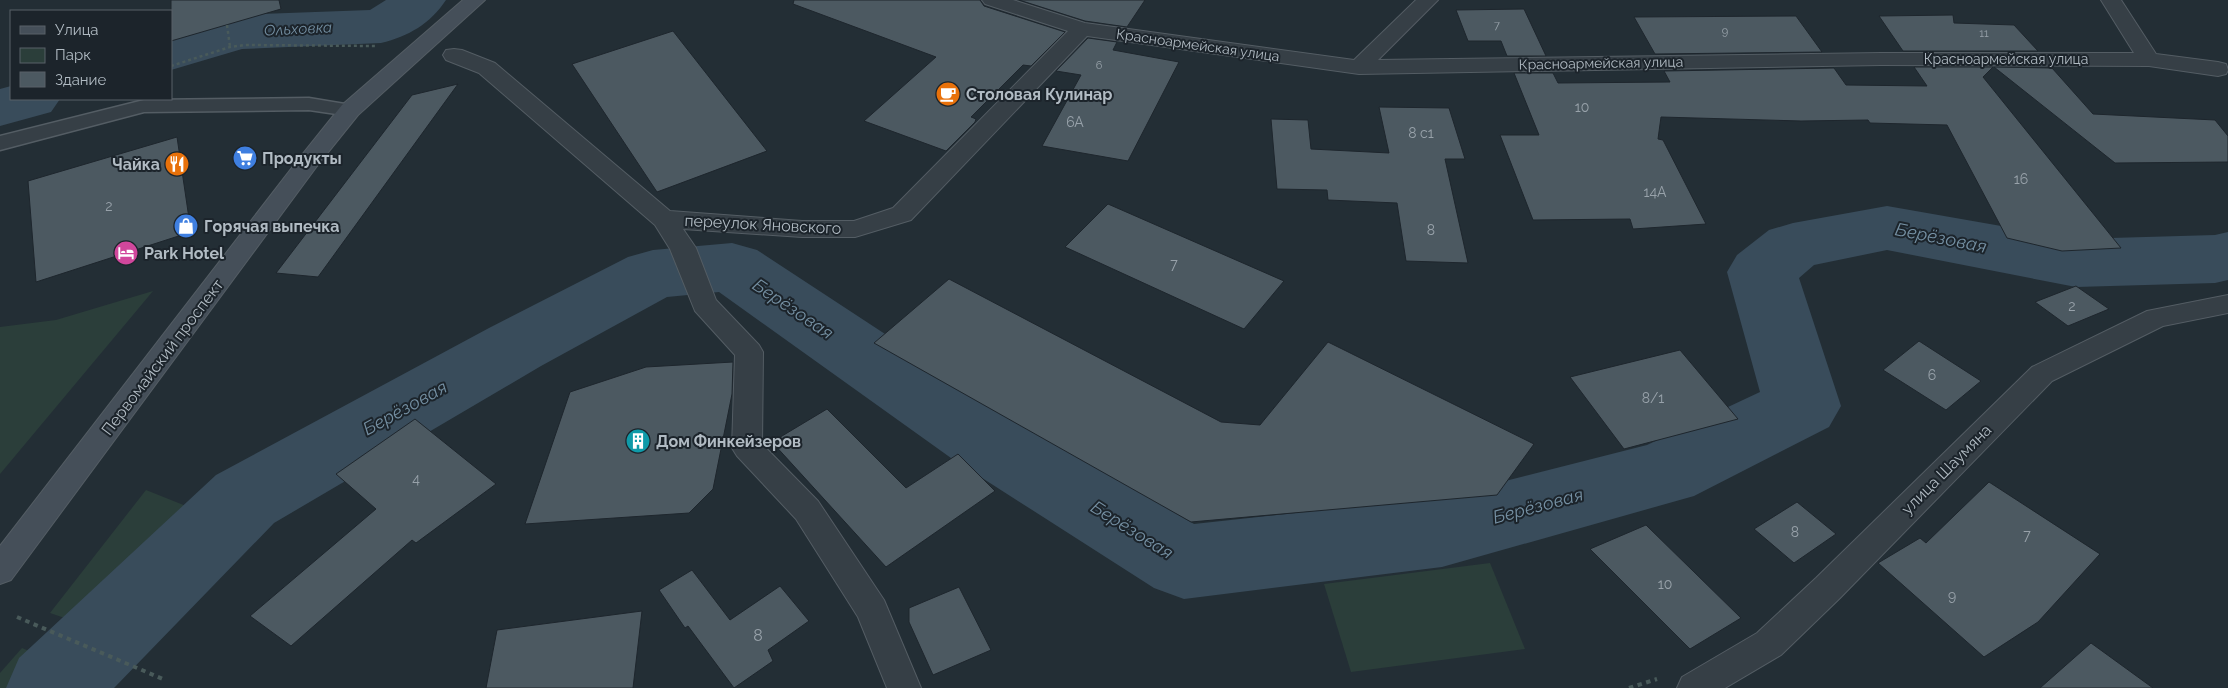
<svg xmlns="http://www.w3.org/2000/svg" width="2228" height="688" viewBox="0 0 2228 688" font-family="Raleway,sans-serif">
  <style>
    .green { fill: #2b3e3a }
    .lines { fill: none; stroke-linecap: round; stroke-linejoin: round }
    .river { fill: #394c5b; fill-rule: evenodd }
    .building { fill: #4c5961; stroke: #1e262d }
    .lane-casing { stroke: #545d64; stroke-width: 3 }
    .street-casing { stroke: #545d64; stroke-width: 2 }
    .secondary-casing { stroke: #545d64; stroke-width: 2 }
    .path-far1 { stroke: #495a5a; stroke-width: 2.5; stroke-dasharray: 3 3; stroke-linecap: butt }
    .path { stroke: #495a5a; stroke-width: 4; stroke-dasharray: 4.5 4.5; stroke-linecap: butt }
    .lane { fill: #363f46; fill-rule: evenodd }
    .street { fill: #363f46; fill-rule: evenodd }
    .secondary { fill: #454f59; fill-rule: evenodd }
    .labels { text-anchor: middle; stroke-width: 4; stroke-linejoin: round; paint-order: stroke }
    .far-number-label { font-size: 11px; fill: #98a2aa }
    .far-street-label { font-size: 14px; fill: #b1bbc3; stroke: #1c242b }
    .number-label { font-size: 14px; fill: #98a2aa }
    .far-water-label { font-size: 15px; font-style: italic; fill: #7590a3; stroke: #1c242b }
    .poi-label { font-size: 16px; font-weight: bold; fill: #b1bbc3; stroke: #1c242b; text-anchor: start }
    .street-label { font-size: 16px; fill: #b1bbc3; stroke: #1c242b }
    .near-number-label { font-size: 16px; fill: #98a2aa }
    .water-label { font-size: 18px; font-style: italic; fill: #7590a3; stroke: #1c242b }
  </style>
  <rect width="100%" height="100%" fill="#232e35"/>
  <!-- green -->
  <g class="green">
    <polygon points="153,291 0,474 0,327 56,320"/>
    <polygon points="146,490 206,514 88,626 50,613"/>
    <polygon points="1490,563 1525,649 1351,672 1324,584"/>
    <polygon points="22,648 52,661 24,688 0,688 0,673"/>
  </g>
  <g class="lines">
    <!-- river -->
    <g class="river">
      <path d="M 386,0 L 446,0 C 430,24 409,36 381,43 L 242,49 L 171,70 L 171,34 L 236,15 L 370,10 Z"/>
      <polygon points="11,86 11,99 60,99 51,112 0,126 0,89"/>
      <polygon points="1887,206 2076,239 2215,235 2228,232 2228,280 2215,283 2076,287 1887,250 1814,265 1799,278 1841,406 1829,427 1694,496 1442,567 1184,599 1154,588 951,458 719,292 667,297 541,366 274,523 114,688 6,688 19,658 216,475 489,328 628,257 653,250 732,243 757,250 1007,414 1194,524 1442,497 1647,445 1760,392 1727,272 1737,255 1769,230 1793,223"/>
    </g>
  </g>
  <!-- building -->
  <g class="building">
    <polygon points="171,0 279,0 281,9 171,41"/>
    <polygon points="794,0 980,0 984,6 1065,32 1031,66 1023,65 971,117 976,119 975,122 946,151 864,121 936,57 793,4"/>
    <polygon points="1019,0 1145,0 1127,27 1085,21"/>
    <polygon points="1524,9 1546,56 1507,56 1501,41 1468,41 1456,10"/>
    <polygon points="1953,15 1954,23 2014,25 2038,51 1903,51 1879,16"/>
    <polygon points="1796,16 1822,52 1655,54 1634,17"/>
    <polygon points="673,31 767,151 657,192 572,64"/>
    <polygon points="1088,38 1117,42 1113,50 1179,62 1128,161 1042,146 1081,75 1056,71"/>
    <polygon points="1914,67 1993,67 1983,77 2121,248 2062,251 2007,238 1947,125 1870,123 1868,120 1801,121 1661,117 1658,139 1663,140 1706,224 1633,229 1630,219 1533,220 1500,135 1539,135 1514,73 1553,73 1558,83 1670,82 1664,71 1834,68 1846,85 1927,86"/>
    <polygon points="1994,67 2052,68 2093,114 2215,120 2228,136 2228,162 2115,163"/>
    <polygon points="458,84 318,277 276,273 412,95"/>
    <polygon points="1379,107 1449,108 1465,159 1445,159 1468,263 1406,261 1397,203 1328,200 1327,190 1277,189 1271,119 1308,120 1311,149 1389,153"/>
    <polygon points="177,137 191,232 36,282 28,181"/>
    <polygon points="1108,204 1284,281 1244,329 1065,247"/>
    <polygon points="949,279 1221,422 1260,425 1328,342 1534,444 1497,495 1191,522 874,343"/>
    <polygon points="2076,286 2109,309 2068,326 2035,302"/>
    <polygon points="1919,341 1981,381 1946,410 1883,370"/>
    <polygon points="1680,350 1738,419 1624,449 1570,377"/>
    <polygon points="733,362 732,394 713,489 689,513 525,524 570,392 646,367"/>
    <polygon points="827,409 906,488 958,454 995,491 886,567 772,442"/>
    <polygon points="415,419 496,484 416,543 412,540 291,646 250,616 376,509 336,474"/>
    <polygon points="1989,482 2100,554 2038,622 1984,657 1878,563 1920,538 1926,543"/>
    <polygon points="1797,502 1836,534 1794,563 1754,529"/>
    <polygon points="1646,525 1741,618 1690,649 1590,549"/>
    <polygon points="692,570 730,620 780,586 809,621 768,650 773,661 734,688 688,626 685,628 659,590"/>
    <polygon points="959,587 991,650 933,675 909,622 909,608"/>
    <polygon points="642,611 633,688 486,688 497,630"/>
    <polygon points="2091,643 2153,688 2040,688"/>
  </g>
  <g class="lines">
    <defs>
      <polygon id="lane" points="309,98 357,106 360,110 357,114 350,116 309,110 144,112 0,150 0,136 144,100"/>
      <g id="street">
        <polygon points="982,0 1013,0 1085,23 1354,60 1416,0 1438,0 1378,60 1881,53 2134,53 2101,0 2121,0 2156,54 2218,62 2226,64 2228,70 2226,74 2218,76 2149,66 1881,65 1359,74 1087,36 911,220 855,237 802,237 683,229 696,248 716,300 759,345 763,352 762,444 818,501 884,600 921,688 887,688 858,617 796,519 737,456 732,448 735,355 695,311 670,249 655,225 479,73 446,60 443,55 446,50 454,49 462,50 495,63 670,211 802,221 854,221 893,208 1068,31 985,4"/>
        <polygon points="2228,295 2228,313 2163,326 2052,381 1840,598 1781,655 1725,688 1677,688 1682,677 1757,633 1816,578 2032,367 2147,311"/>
      </g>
      <polygon id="secondary" points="463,0 485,0 358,115 317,166 11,580 0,584 0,546 301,156 342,105"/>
    </defs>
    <!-- lane casing -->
    <use href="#lane" class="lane-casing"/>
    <!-- street casing -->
    <use href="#street" class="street-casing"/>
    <!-- secondary casing -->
    <use href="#secondary" class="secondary-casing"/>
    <!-- path-far1 -->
    <g class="path-far1">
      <polyline points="227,25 230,47"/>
      <polyline points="171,66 230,47 245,45 375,46"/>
    </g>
    <!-- path -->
    <g class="path">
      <polyline points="17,617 163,679"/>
      <polyline points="1629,688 1657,679"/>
    </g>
    <!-- lane -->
    <use href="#lane" class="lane"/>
    <!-- street -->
    <use href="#street" class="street"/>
    <!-- secondary -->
    <use href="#secondary" class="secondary"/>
  </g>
  <!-- icons -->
  <defs>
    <symbol id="cafe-disc" viewBox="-11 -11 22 22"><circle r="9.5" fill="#e8710a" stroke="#1c242b"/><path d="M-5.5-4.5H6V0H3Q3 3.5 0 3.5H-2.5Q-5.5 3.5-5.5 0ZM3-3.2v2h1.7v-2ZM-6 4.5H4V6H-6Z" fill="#fff"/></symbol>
    <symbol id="supermarket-disc" viewBox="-11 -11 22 22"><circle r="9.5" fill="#3f7fe0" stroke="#1c242b"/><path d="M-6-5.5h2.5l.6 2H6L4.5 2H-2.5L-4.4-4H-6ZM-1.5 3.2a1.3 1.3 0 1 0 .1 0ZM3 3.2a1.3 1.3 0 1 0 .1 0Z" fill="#fff"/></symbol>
    <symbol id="restaurant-disc" viewBox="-11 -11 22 22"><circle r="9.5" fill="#e8710a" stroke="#1c242b"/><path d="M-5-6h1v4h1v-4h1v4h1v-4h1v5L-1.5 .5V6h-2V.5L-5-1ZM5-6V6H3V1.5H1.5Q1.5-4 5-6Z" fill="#fff"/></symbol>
    <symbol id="shop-disc" viewBox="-11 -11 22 22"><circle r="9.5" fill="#3f7fe0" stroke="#1c242b"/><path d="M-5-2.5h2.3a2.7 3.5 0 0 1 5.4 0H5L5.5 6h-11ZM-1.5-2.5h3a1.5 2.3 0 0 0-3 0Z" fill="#fff"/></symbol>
    <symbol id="hotel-disc" viewBox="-11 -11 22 22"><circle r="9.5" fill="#d1479c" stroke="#1c242b"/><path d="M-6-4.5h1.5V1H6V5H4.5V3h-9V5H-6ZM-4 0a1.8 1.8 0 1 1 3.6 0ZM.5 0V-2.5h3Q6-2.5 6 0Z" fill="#fff"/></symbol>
    <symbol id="building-disc" viewBox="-11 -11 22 22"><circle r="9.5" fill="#0f9aa8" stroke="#1c242b"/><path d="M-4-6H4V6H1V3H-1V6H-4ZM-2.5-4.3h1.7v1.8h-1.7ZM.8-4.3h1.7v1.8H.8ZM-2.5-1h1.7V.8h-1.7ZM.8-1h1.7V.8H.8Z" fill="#fff"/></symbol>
  </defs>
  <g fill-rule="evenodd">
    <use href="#cafe-disc" x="934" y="80" width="28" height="28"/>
    <use href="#supermarket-disc" x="231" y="144" width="28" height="28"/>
    <use href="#restaurant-disc" x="163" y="150" width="28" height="28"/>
    <use href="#shop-disc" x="172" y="212" width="28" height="28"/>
    <use href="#hotel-disc" x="112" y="239" width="28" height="28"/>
    <use href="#building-disc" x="624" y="427" width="28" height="28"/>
  </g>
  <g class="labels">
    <!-- far-number labels -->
    <g class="far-number-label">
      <text x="1497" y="29">7</text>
      <text x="1725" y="35">9</text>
      <text x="1984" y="37">11</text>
      <text x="1099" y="69">6</text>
    </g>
    <!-- far-street labels -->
    <g class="far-street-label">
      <text transform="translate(1198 45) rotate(8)" y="5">Красноармейская улица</text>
      <text x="2006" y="64">Красноармейская улица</text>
      <text transform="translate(1601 63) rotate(-1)" y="5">Красноармейская улица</text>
    </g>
    <!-- number labels -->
    <g class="number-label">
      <text x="1582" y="112">10</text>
      <text x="1075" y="127">6А</text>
      <text x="1421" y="138">8 с1</text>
      <text x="2021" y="184">16</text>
      <text x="1655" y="197">14А</text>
      <text x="109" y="211">2</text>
      <text x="1431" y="235">8</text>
      <text x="1174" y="269">7</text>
      <text x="2072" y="311">2</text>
      <text x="1932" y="380">6</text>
      <text x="1653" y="403">8/1</text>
      <text x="416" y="484">4</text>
      <text x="1795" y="537">8</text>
      <text x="2027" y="540">7</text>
      <text x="1665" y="589">10</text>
      <text x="1952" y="601">9</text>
    </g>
    <!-- far-water labels -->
    <g class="far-water-label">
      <text transform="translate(298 29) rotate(-3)" y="5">Ольховка</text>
    </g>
    <!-- poi labels -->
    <g class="poi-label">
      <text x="966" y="100">Столовая Кулинар</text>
      <text x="262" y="164">Продукты</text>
      <text x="160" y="170" text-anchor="end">Чайка</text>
      <text x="204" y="232">Горячая выпечка</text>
      <text x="144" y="259">Park Hotel</text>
      <text x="656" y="447">Дом Финкейзеров</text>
    </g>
    <!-- street labels -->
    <g class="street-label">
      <text transform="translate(763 224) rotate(3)" y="6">переулок Яновского</text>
      <text transform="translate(162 357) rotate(-53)" y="6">Первомайский проспект</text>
      <text transform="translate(1946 469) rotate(-45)" y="6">улица Шаумяна</text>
    </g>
    <!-- near-number labels -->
    <g class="near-number-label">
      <text x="758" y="641">8</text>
    </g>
    <!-- water labels -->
    <g class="water-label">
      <text transform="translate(1941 238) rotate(11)" y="6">Берёзовая</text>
      <text transform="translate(793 309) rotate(34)" y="6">Берёзовая</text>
      <text transform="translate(405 408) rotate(-29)" y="6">Берёзовая</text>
      <text transform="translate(1538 506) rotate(-15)" y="6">Берёзовая</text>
      <text transform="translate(1132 530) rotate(32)" y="6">Берёзовая</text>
    </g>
  </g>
  <!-- legend -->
  <rect x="10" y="10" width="162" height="90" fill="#1c242b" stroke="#586068"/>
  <rect x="20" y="26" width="25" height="8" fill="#454f59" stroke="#586068"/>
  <text x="55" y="35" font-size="15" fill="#b1bbc3">Улица</text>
  <rect x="20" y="48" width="25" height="15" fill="#2b3e3a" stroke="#586068"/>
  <text x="55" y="60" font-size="15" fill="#b1bbc3">Парк</text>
  <rect x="20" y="72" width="25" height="15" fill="#4c5961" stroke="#586068"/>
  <text x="55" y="85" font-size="15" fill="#b1bbc3">Здание</text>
</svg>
